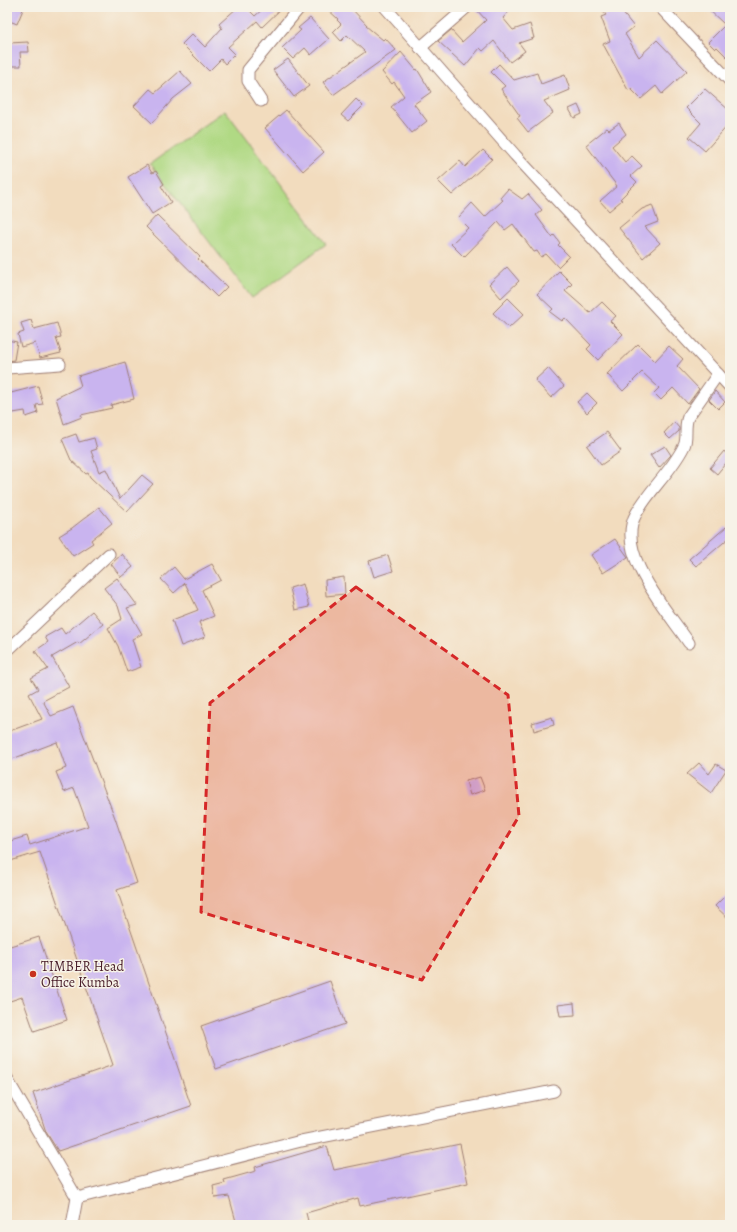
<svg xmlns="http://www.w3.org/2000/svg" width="737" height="1232" viewBox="0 0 737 1232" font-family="Alegreya,serif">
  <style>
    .green { fill: #b0d984; stroke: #7d7c58 }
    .building { fill: #c9b4ef }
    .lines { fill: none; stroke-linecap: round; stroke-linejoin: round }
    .minor-casing { stroke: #9e7e74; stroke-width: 13 }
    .minor { stroke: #fff; stroke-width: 11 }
    .marked { fill: #d62828; fill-opacity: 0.2; stroke: #d62828; stroke-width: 3; stroke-dasharray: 8 5; stroke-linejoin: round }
    .poi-dot { fill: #c8321e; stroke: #f7f3e8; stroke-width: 1.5 }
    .labels { text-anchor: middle; stroke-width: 3; stroke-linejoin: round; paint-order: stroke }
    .poi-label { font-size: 14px; fill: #4a1f2b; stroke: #f7f3e8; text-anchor: start }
  </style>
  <rect width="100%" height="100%" fill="#f7f3e8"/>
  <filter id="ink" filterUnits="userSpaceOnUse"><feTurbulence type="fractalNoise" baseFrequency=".025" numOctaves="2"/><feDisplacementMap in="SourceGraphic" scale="8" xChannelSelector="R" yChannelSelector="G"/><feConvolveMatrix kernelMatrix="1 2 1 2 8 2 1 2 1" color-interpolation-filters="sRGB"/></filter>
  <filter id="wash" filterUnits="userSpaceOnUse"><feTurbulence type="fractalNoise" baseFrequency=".012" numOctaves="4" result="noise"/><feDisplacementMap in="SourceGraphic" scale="16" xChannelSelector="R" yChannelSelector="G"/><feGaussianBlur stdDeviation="0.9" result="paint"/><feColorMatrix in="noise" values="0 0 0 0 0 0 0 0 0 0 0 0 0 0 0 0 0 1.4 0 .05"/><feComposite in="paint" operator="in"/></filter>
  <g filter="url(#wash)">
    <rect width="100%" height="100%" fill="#f2dcbe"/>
    <!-- green -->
    <polygon class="green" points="225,110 326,244 252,298 150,164"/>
    <g id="blocks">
      <!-- building -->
      <g class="building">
        <polygon points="9,7 24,7 17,24 7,20"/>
        <polygon points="238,7 246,7 255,16 265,7 283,7 262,27 257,21 228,47 235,54 225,64 221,59 209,71 182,44 192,34 205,47 222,28 219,24"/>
        <polygon points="325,7 350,7 367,25 366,26 383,40 385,38 396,50 333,95 323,82 365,52 347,35 341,41 333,32 341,24 337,20 338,19"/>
        <polygon points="474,7 513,7 503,18 513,30 530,24 534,38 519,43 525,51 510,62 494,41 483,51 480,48 465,66 438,41 451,30 462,42 484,22 486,20"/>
        <polygon points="600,7 618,7 634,27 625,34 639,57 657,40 687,71 662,94 656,86 641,99 631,89 628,90 603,44 610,41 601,17 606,15"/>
        <polygon points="706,7 730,7 730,18 724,24"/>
        <polygon points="310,18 329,39 311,55 305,48 293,59 282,48 301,30 298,28"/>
        <polygon points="725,25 730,30 730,60 717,47 715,49 708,42"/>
        <polygon points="28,42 29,52 20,52 21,66 7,66 9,43"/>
        <polygon points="401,52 416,70 417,69 431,92 414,104 427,121 412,133 391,107 404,96 394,82 392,84 382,72"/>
        <polygon points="288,59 309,86 294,97 273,70"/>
        <polygon points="499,64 514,80 537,73 541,84 565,75 570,90 544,101 553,113 528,132 517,118 520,116 501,89 505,86 491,72"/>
        <polygon points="180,71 192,84 173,99 152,123 134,106 150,89 155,93"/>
        <polygon points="705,89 730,111 730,123 705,151 689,137 701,123 686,108"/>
        <polygon points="356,99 363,106 348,121 341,115"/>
        <polygon points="578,105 582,114 574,118 569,109"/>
        <polygon points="286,110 324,152 303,171 265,128"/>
        <polygon points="619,123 626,134 612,146 625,162 632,156 642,166 631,176 637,182 620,199 622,200 609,211 600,201 617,186 586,145 607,128 609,130"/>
        <polygon points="483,150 492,159 452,195 438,181 460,161 465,167"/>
        <polygon points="147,165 152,173 156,171 164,184 161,186 171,202 152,214 128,177"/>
        <polygon points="508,189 522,199 528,194 542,210 536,215 552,237 554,235 560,243 558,245 569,256 558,267 546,254 541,257 537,251 534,252 513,224 505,230 498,222 464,257 451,244 468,228 458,218 472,203 485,217 503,200 500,198"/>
        <polygon points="652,205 658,222 645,227 660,243 643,258 619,228 642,209"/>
        <polygon points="157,215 200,257 198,259 227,287 217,297 146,227"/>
        <polygon points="507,267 519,281 501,298 489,284"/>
        <polygon points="559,271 572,284 565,291 590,313 602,302 616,316 610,321 623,334 598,360 587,349 591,345 565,318 562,321 550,312 553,309 537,294"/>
        <polygon points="508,298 524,314 509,328 493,313"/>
        <polygon points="31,320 34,329 57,323 61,337 56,338 61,353 40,358 35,343 21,347 18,334 24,332 21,323"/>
        <polygon points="7,340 17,342 14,360 7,361"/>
        <polygon points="638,344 655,361 669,346 683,359 677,366 699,389 688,404 673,388 661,400 654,393 659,388 642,372 623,391 607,374"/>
        <polygon points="125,362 134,399 111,405 112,408 81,415 82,417 64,424 56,398 81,386 78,376"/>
        <polygon points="548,368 564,386 551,398 535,380"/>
        <polygon points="38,386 43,404 36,405 38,413 26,417 25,411 7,414 7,394"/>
        <polygon points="715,391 725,402 718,409 709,400"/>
        <polygon points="587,393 597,403 587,413 577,402"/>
        <polygon points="674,422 679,428 679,431 670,439 664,433"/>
        <polygon points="607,432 621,451 601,465 587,446"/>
        <polygon points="76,434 79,442 94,438 97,449 91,451 99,472 106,469 120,499 142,475 153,484 127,512 90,477 88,473 86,474 71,460 62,439"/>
        <polygon points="665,446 671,455 659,468 650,455"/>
        <polygon points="724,451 730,458 717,474 710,468"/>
        <polygon points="99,507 112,523 91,540 93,543 73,556 59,536 72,528"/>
        <polygon points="726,527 730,531 730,537 696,566 689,559"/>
        <polygon points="615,539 628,557 603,573 591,555"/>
        <polygon points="122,554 133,567 121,577 111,564"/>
        <polygon points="388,555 393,571 374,577 369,561"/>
        <polygon points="212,564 221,580 202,590 214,616 199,622 205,637 181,646 172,620 198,610 185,583 174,593 161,579 174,567 184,579"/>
        <polygon points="344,577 345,594 326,596 325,580"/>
        <polygon points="117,578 137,605 127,608 142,634 132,639 141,667 127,672 118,646 108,628 122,619 118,606 104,588"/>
        <polygon points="303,584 309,607 295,610 290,588"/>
        <polygon points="92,611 103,624 79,644 78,642 52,657 69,687 43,701 51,716 73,707 115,818 137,883 117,890 191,1106 58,1151 46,1132 33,1093 113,1065 40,852 7,862 7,842 27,836 30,845 88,826 74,788 64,792 56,772 66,768 57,742 7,761 7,732 42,719 29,694 38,689 31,678 48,669 35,651 48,642 45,637 61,628 65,634"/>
        <polygon points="552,717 554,725 534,731 532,723"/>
        <polygon points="699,763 709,774 716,764 726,770 711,793 687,774"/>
        <polygon points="480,777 485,790 470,795 466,781"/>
        <polygon points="730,891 730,920 715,906"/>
        <polygon points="39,937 67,1020 34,1031 22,997 7,1002 7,947"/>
        <polygon points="330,981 345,1024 216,1069 201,1026"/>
        <polygon points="574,1003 575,1015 560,1016 558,1005"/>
        <polygon points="460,1144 468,1183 360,1206 358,1198 306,1213 308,1221 294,1225 249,1225 249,1223 237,1225 229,1196 215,1198 213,1186 225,1183 224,1180 256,1171 255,1167 327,1146 334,1170"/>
      </g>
    </g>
  </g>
  <g filter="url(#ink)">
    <use href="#blocks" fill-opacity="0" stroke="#9e7e74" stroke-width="1"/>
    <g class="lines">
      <defs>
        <g id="minor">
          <polyline points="385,7 515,155 730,387"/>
          <polyline points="660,7 730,81"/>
          <polyline points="420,48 467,7"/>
          <polyline points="261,101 248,81 248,70 300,7"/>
          <polyline points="7,368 60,364"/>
          <path d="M 689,643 C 668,611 614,553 636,514 C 649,490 672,471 684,446 C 688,438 684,426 688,417 L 718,374"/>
          <polyline points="7,651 109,554"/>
          <polyline points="7,1079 77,1198 72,1225"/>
          <polyline points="77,1198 301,1141 554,1091"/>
        </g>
      </defs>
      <!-- minor casing -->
      <use href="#minor" class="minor-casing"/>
      <!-- minor -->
      <use href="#minor" class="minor"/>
    </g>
  </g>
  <!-- marked area -->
  <path class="marked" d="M 356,587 L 508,695 L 519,816 L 422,980 L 201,912 L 210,703 Z"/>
  <!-- markers -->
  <circle class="poi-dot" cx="33" cy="974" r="4"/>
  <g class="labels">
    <!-- poi labels -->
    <g class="poi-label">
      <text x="41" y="971">TIMBER Head<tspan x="41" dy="16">Office Kumba</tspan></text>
    </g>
  </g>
  <!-- margin -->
  <rect width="737" height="1232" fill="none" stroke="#f7f3e8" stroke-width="24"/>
</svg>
